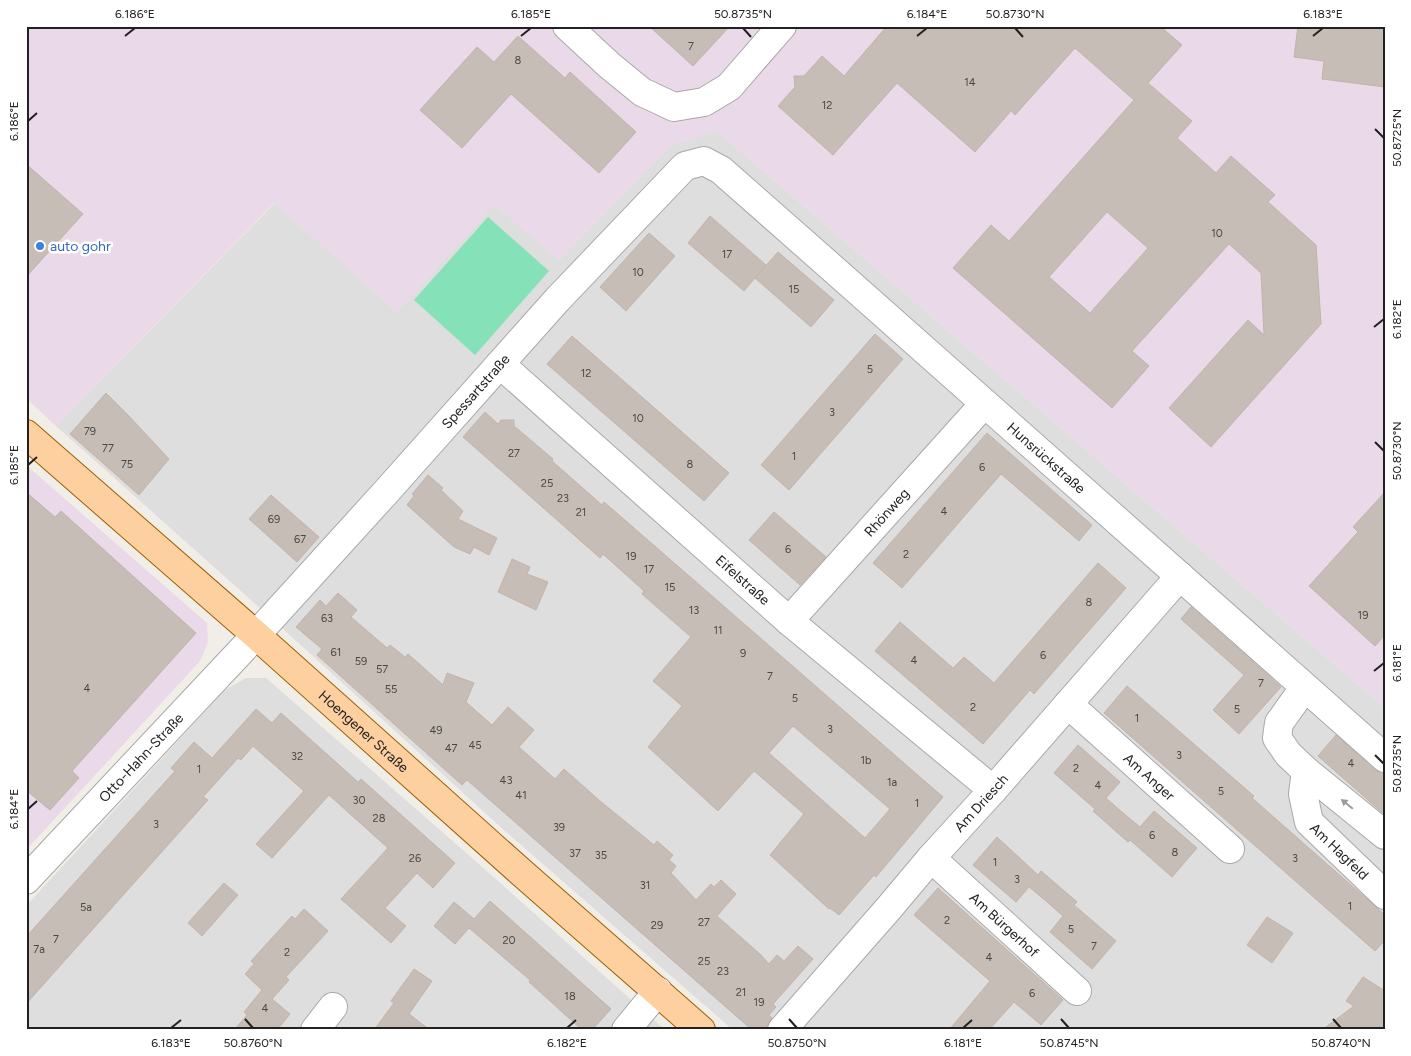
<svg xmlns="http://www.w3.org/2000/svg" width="1411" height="1056" viewBox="0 0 1411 1056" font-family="Figtree,sans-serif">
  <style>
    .residential { fill: #dfdede }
    .industrial { fill: #ead9e8 }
    .pitch { fill: #84e1b8 }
    .building { fill: #c6bdb6; stroke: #c3b3a9; fill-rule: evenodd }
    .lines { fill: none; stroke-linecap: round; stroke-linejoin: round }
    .minor-casing { stroke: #a8a8a8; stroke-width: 30 }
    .major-casing { stroke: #9d6000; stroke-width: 30 }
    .minor { stroke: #fff; stroke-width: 28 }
    .major { stroke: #fed0a0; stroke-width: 28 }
    .oneway { fill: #9b9b9b }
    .ticks { fill: none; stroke: #212121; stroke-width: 2 }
    .shop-dot { fill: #3f7fe0; stroke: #fff; stroke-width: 2 }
    .labels { text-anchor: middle; stroke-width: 5; stroke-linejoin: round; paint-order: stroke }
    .number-label { font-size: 11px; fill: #4a4846 }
    .shop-label { font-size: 14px; fill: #366cbe; stroke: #fff; text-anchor: start }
    .street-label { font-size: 14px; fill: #212121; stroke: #fff }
    .neatline { fill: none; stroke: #212121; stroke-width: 2 }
    .ticks-label { font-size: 12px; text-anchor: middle; fill: #212121 }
  </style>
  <rect width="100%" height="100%" fill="#f1ede7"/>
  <!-- residential -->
  <g class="residential">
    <polygon points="717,131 1385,708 1385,1030 733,1030 505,831 260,608 56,426 275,203 397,312 494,204 559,260 670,146"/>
    <polygon points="246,678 266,678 472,858 665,1030 26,1030 26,906 225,690"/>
  </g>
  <!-- industrial -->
  <g class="industrial">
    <polygon points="26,26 1385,26 1385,708 717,131 670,146 559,260 494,205 397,312 274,203 56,426 26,398"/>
    <polygon points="26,465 207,623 208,642 200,661 26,850"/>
  </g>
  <!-- pitch -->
  <polygon class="pitch" points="488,217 549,271 475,355 414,300"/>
  <!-- building -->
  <g class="building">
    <polygon points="649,26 730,26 693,66"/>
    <path d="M 887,26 L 1160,26 L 1182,45 L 1148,83 L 1192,121 L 1177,138 L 1216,173 L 1231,156 L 1275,195 L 1268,202 L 1316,245 L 1321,324 L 1211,447 L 1169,408 L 1248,320 L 1264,335 L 1261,273 L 1229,244 L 1132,351 L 1149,366 L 1112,408 L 953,268 L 991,225 L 1009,241 L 1134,100 L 1075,48 L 1015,115 L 1011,111 L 975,152 L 897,83 L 833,155 L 778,106 L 795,87 L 794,76 L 804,76 L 822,56 L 844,76 ZM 1107,212 L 1148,248 L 1090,313 L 1049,277 Z"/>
    <polygon points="1298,26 1385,26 1385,87 1322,79 1324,61 1294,57"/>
    <polygon points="518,36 565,78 570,72 636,132 599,173 511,94 462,148 420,110 477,47 494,62"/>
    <polygon points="26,164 83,214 26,277"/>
    <polygon points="710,216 766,265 744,291 688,243"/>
    <polygon points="649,233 675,256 626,311 600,287"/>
    <polygon points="778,252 834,300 811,327 755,278"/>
    <polygon points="875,334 903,359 789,490 761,465"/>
    <polygon points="572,336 729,473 704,501 547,364"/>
    <polygon points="106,393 127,414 169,459 139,495 70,434"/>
    <path d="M 485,412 L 498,424 L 501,420 L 514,420 L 514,426 L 553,459 L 552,461 L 585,490 L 602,505 L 604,502 L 626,521 L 943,797 L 876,877 L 874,875 L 839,915 L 830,908 L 829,909 L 770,855 L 804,814 L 754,771 L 718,811 L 648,747 L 682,706 L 653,681 L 691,637 L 642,594 L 644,591 L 603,554 L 600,558 L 463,437 ZM 793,726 L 890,809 L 865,838 L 769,753 Z"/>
    <polygon points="987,433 1092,525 1079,541 1001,474 902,588 873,563"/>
    <polygon points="428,475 443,488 441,490 463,511 458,519 497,538 489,555 474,547 470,554 454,547 407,505 414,496 412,494"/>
    <polygon points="26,492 55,517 61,511 196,633 72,771 79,778 50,810 26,790"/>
    <polygon points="1385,492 1385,635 1375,646 1309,586 1358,532 1353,527"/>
    <polygon points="271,495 319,537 297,562 249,519"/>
    <polygon points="774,512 826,557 800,585 749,540"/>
    <polygon points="512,559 530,567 527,574 548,582 536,610 498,592"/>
    <polygon points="1098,563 1126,588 1034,694 1030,690 983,744 875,651 900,622 953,668 964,657 994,683"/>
    <polygon points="338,593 357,610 351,617 387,648 390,645 405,657 408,654 443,685 447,673 474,683 466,702 492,725 508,707 534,730 519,747 555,779 564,769 600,801 654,845 657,841 673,855 669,860 676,866 671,873 696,900 711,884 714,887 721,880 736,894 717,916 761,955 769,964 777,955 784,961 798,946 813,959 773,1004 776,1007 769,1015 772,1018 767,1026 767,1030 752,1030 467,780 462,785 317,655 322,649 296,627 320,600 326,606"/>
    <polygon points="1191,607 1281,687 1239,734 1213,710 1244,675 1181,619"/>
    <polygon points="1127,686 1254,796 1252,798 1385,915 1385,940 1375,951 1104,713"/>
    <polygon points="256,709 272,723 281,713 358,782 361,779 455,863 433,888 417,873 385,908 406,926 391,943 341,899 388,848 329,795 272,858 256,844 304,791 253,746 241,760 238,758 203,797 208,800 26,1004 26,937 175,771 171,768 194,742 212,758"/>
    <polygon points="1336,735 1375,770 1381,773 1385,773 1385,815 1318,756"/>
    <polygon points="1078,745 1120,782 1106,798 1123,813 1140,827 1154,811 1197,848 1172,877 1130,840 1128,842 1093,811 1095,809 1054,773"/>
    <polygon points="997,837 1038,875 1041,871 1077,902 1074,905 1116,941 1092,969 1050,932 1063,916 1046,901 1029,887 1016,902 973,865"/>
    <polygon points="224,883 238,895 202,936 188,923"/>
    <polygon points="938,888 1063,1000 1041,1025 1014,1002 989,1030 949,1030 990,981 914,915"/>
    <polygon points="490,901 611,1009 592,1030 582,1030 529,982 530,980 469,928 455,944 434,926 454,902 474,919"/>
    <polygon points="304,909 328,931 286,977 289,980 272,999 290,1014 277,1030 234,1030 247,1015 244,1012 262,990 263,991 245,974 254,964 251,961 292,916 295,919"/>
    <polygon points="1267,917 1293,933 1272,963 1247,945"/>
    <polygon points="414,969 432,981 409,1014 430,1030 374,1030 394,1003 391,1001"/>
    <polygon points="1363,977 1385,991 1385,1030 1322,1030 1354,1006 1346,1001"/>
  </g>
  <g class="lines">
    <defs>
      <g id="minor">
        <polyline points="567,26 609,65 642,92 674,107 704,102 729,87 782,26"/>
        <path id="s1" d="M 500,364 L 789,621 L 993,790"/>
        <path id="s2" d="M 789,621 L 984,404"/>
        <polyline points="1304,688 1279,723 1277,738 1288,754 1306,771 1385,835"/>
        <path id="s3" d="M 1068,704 L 1230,849"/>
        <path id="s4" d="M 1306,771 L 1303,794 L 1309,822 L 1385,895"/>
        <path id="s5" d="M 931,858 L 1077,991"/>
        <path id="s6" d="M 26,880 L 256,635 L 386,492 L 557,300 L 685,166 L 704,161 L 721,170 L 831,267 L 1385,758"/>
        <polyline points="315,1030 333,1007"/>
        <polyline points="626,1030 658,991"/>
        <path id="s7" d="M 782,1030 L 889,908 L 931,858 L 993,790 L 1180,576"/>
      </g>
      <g id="major">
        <path id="s8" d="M 26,434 L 256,635 L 522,873 L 701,1030"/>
      </g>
    </defs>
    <!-- minor casing -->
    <use href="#minor" class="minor-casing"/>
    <!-- major casing -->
    <use href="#major" class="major-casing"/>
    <!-- minor -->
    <use href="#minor" class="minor"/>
    <!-- major -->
    <use href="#major" class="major"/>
  </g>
  <!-- one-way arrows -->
  <defs><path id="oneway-solid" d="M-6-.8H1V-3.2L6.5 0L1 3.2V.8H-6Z" transform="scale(1.25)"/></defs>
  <use class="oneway" href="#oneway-solid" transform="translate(1347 804) rotate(-141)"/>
  <!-- ticks -->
  <path class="ticks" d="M 743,28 L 751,37M 1015,28 L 1023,37M 125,36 L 135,28M 521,36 L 531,28M 917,36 L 927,28M 1313,36 L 1323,28M 28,121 L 37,113M 1375,129 L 1384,138M 1374,327 L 1384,319M 1375,442 L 1384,451M 28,465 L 37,457M 1374,671 L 1384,663M 1375,755 L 1384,764M 28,809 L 37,801M 245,1019 L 253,1028M 789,1019 L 797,1028M 1061,1019 L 1069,1028M 1333,1019 L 1341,1028M 171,1028 L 181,1020M 567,1028 L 576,1020M 963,1028 L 972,1020"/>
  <!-- markers -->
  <circle class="shop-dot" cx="40" cy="246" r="5"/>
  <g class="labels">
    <!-- number labels -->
    <g class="number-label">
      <text x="691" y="50">7</text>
      <text x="518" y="64">8</text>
      <text x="970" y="86">14</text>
      <text x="827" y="109">12</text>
      <text x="1217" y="237">10</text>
      <text x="727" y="258">17</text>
      <text x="638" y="276">10</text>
      <text x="794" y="293">15</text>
      <text x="870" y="373">5</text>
      <text x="586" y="377">12</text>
      <text x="832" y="416">3</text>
      <text x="638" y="422">10</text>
      <text x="90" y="435">79</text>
      <text x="108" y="452">77</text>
      <text x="514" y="457">27</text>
      <text x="794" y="460">1</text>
      <text x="127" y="468">75</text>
      <text x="690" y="468">8</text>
      <text x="982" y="471">6</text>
      <text x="547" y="487">25</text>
      <text x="563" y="502">23</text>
      <text x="944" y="515">4</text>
      <text x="581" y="516">21</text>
      <text x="274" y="523">69</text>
      <text x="300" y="543">67</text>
      <text x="788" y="553">6</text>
      <text x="906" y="558">2</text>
      <text x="631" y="560">19</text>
      <text x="649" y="573">17</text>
      <text x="670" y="591">15</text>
      <text x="1089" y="606">8</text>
      <text x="694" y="614">13</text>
      <text x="1363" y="619">19</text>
      <text x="327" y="622">63</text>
      <text x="718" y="634">11</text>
      <text x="336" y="656">61</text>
      <text x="743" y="657">9</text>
      <text x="1043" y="659">6</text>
      <text x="914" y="664">4</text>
      <text x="361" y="665">59</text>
      <text x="382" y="673">57</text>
      <text x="770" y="680">7</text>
      <text x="1261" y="687">7</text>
      <text x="87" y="692">4</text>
      <text x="391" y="693">55</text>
      <text x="795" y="702">5</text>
      <text x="973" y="711">2</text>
      <text x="1237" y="713">5</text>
      <text x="1137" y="722">1</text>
      <text x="830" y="733">3</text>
      <text x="436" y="734">49</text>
      <text x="475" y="749">45</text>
      <text x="451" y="752">47</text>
      <text x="1179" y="759">3</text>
      <text x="297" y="760">32</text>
      <text x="866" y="764">1b</text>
      <text x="1351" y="767">4</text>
      <text x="1076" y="772">2</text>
      <text x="199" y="773">1</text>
      <text x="506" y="784">43</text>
      <text x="892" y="786">1a</text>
      <text x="1098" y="789">4</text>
      <text x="1221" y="795">5</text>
      <text x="521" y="799">41</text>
      <text x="359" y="804">30</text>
      <text x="917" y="807">1</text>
      <text x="379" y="822">28</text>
      <text x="156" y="828">3</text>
      <text x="559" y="831">39</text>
      <text x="1152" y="839">6</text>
      <text x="1175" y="856">8</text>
      <text x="575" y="857">37</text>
      <text x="601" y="859">35</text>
      <text x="415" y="862">26</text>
      <text x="1295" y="862">3</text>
      <text x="995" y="866">1</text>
      <text x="1017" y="883">3</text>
      <text x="645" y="889">31</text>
      <text x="1350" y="910">1</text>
      <text x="86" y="911">5a</text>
      <text x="947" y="924">2</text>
      <text x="704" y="926">27</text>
      <text x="657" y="929">29</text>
      <text x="1071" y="933">5</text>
      <text x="56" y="943">7</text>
      <text x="509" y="944">20</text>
      <text x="1094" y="950">7</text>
      <text x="39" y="953">7a</text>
      <text x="287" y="956">2</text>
      <text x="989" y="961">4</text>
      <text x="704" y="965">25</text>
      <text x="723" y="975">23</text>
      <text x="741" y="996">21</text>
      <text x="1032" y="997">6</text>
      <text x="570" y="1000">18</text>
      <text x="759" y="1006">19</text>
      <text x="265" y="1012">4</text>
    </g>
    <!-- shop labels -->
    <g class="shop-label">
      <text x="50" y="251">auto gohr</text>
    </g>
    <!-- street labels -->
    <g class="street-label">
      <text dy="5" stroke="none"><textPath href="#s6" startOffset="664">Spessartstraße</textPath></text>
      <text dy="5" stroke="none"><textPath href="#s6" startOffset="1445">Hunsrückstraße</textPath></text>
      <text dy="5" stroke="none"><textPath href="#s2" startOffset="146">Rhönweg</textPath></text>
      <text dy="5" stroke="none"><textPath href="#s1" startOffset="325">Eifelstraße</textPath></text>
      <text dy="5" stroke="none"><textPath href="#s8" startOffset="450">Hoengener Straße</textPath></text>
      <text dy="5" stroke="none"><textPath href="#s6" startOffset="168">Otto-Hahn-Straße</textPath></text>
      <text dy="5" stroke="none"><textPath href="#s3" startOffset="109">Am Anger</textPath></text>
      <text dy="5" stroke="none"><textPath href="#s7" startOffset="302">Am Driesch</textPath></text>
      <text dy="5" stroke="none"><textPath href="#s4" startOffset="94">Am Hagfeld</textPath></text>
      <text dy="5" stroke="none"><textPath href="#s5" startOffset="99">Am Bürgerhof</textPath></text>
    </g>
  </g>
  <!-- border -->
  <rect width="1411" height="1056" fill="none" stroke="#ffffff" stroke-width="55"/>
  <rect x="28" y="28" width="1356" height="1000" class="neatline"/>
  <g class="ticks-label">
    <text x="135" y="18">6.186°E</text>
    <text x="531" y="18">6.185°E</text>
    <text x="743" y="18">50.8735°N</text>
    <text x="927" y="18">6.184°E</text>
    <text x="1015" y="18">50.8730°N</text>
    <text x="1323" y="18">6.183°E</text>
    <text transform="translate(14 121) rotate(-90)" y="4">6.186°E</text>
    <text transform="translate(1397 138) rotate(-90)" y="4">50.8725°N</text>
    <text transform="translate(1397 319) rotate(-90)" y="4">6.182°E</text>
    <text transform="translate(1397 451) rotate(-90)" y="4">50.8730°N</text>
    <text transform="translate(14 465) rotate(-90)" y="4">6.185°E</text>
    <text transform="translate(1397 663) rotate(-90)" y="4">6.181°E</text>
    <text transform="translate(1397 764) rotate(-90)" y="4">50.8735°N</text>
    <text transform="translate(14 809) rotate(-90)" y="4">6.184°E</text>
    <text x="171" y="1047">6.183°E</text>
    <text x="253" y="1047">50.8760°N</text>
    <text x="567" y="1047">6.182°E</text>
    <text x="797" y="1047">50.8750°N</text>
    <text x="963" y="1047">6.181°E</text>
    <text x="1069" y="1047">50.8745°N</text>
    <text x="1341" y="1047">50.8740°N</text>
  </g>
</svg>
